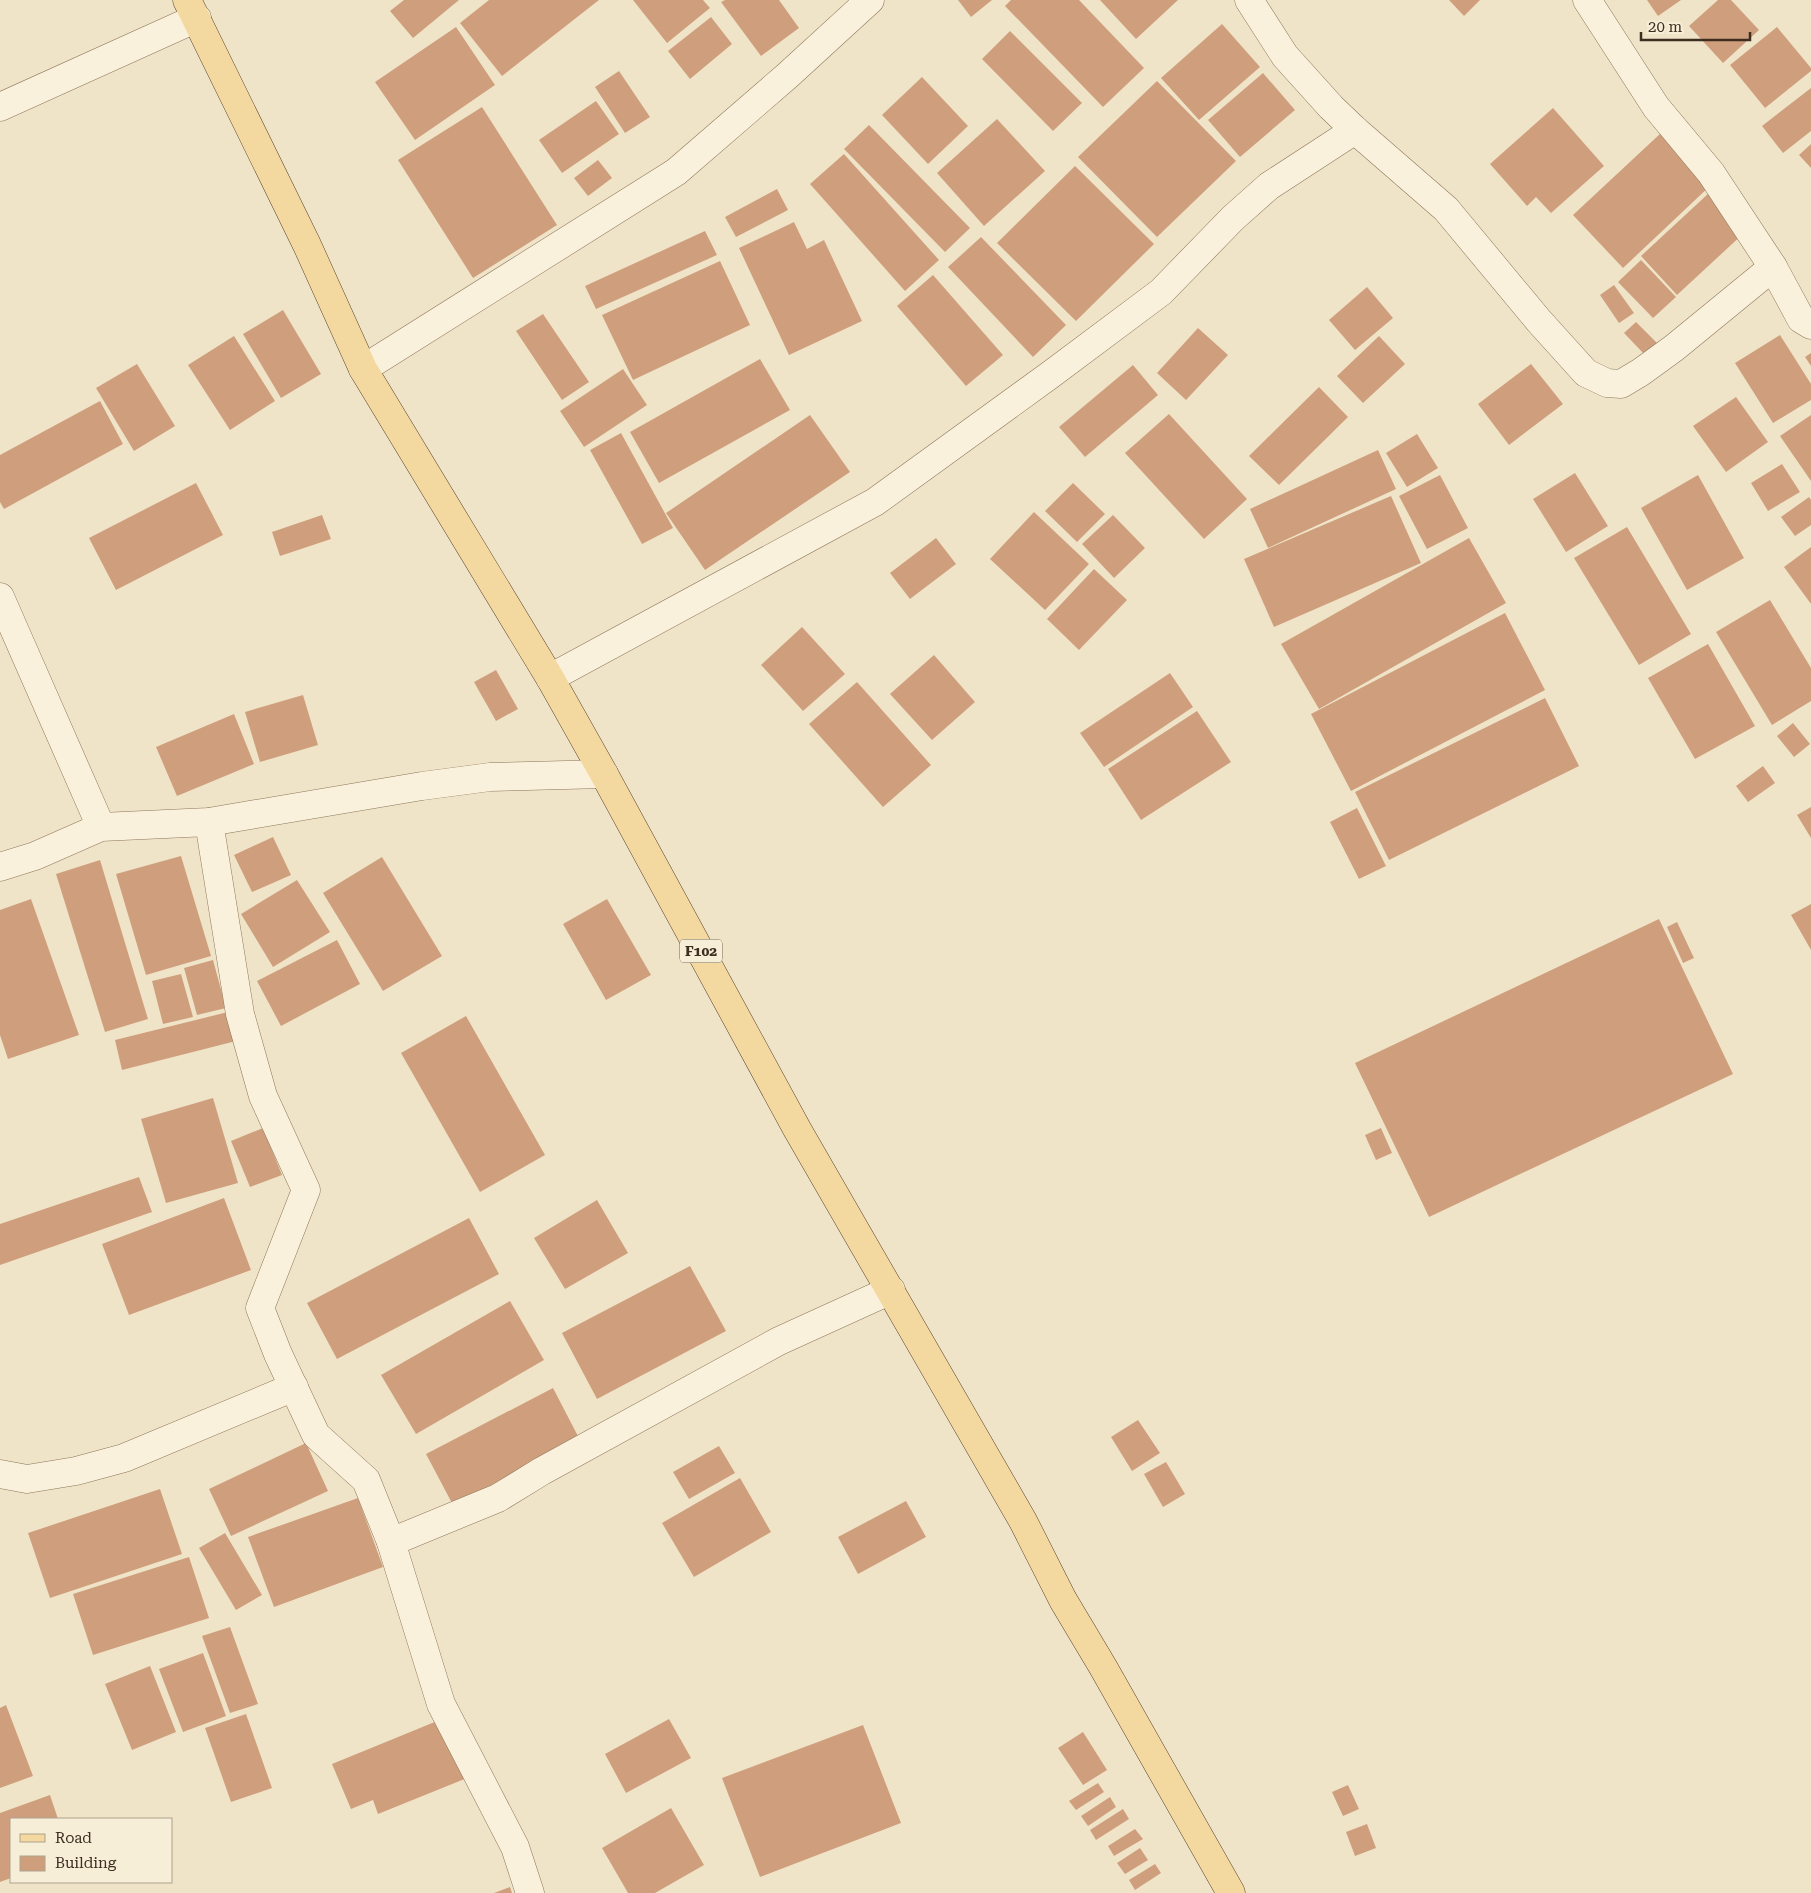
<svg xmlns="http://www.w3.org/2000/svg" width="1811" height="1893" viewBox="0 0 1811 1893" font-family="'Roboto Serif',serif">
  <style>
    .building { fill: #cf9f7d }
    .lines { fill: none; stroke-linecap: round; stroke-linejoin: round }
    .street-casing { stroke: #8d765c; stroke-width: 29 }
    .primary-casing { stroke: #5b4430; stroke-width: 29 }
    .street { stroke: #faf1dc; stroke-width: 28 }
    .primary { stroke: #f3d9a0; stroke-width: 28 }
    .labels { text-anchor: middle; stroke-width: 4; stroke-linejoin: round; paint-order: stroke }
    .shield { fill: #f7eed8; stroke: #756857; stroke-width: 1 }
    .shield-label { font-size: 14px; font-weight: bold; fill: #3d2e20 }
  </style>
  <rect width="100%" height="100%" fill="#f0e4c8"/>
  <!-- building -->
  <g class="building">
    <polygon points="404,0 459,0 413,38 390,11"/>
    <polygon points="489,0 599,0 502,76 460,23"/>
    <polygon points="633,0 703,0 710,8 667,43"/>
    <polygon points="725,0 779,0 799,28 761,56 721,2"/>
    <polygon points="958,0 992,0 971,17"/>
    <polygon points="1011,0 1079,0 1144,68 1103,107 1005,6"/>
    <polygon points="1100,0 1178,0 1136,39"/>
    <polygon points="1449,0 1480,0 1464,16"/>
    <polygon points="1647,0 1681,0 1658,16"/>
    <polygon points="1718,0 1731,0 1759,30 1723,63 1689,26"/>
    <polygon points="711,17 732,44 690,79 668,51"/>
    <polygon points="1222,24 1260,67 1199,120 1161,78"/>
    <polygon points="456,27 495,85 415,140 375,82"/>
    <polygon points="1777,27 1811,68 1811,71 1765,108 1730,65"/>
    <polygon points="1010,31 1082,103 1053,131 982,59"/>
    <polygon points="619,71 650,117 625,133 595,87"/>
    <polygon points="1263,73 1295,110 1240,157 1208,120"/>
    <polygon points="922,77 968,126 928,164 882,115"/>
    <polygon points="1157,81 1236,161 1157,237 1078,157"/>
    <polygon points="1811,88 1811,131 1783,153 1762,126"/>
    <polygon points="596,101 619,134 562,173 539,140"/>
    <polygon points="482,107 557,225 473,278 398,160"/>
    <polygon points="1553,108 1604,166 1551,213 1536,197 1527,206 1490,164"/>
    <polygon points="997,119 1045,171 984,226 937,173"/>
    <polygon points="869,125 970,228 945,252 844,149"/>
    <polygon points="1661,133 1711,185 1623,268 1573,215"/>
    <polygon points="1811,144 1811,168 1799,155"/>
    <polygon points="844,154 939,260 905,291 810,184"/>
    <polygon points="598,160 612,178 588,196 574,178"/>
    <polygon points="1075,166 1154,244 1076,321 997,243"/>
    <polygon points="777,189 788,210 736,237 725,217"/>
    <polygon points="1709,193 1745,232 1677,295 1641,256"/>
    <polygon points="794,222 807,249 824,240 862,321 789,355 739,248"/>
    <polygon points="705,231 717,255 596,309 585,286"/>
    <polygon points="981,237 1066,325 1033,357 948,267"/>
    <polygon points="1641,260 1676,297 1653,318 1618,282"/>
    <polygon points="720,261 750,325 633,380 602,315"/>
    <polygon points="933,275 1003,355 966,386 897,306"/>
    <polygon points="1614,285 1634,313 1619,323 1600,295"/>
    <polygon points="1367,287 1393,318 1355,350 1329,320"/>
    <polygon points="283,310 321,374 281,398 243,334"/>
    <polygon points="543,314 589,382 562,400 516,331"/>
    <polygon points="1636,322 1657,343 1645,355 1624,333"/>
    <polygon points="1198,328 1228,355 1186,400 1157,373"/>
    <polygon points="1780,335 1811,384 1811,400 1773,423 1735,363"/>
    <polygon points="234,336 275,401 230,430 188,365"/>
    <polygon points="1379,336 1405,364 1363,403 1337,376"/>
    <polygon points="1811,353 1811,366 1805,357"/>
    <polygon points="760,359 790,410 659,483 630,432"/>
    <polygon points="137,364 175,426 134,451 96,388"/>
    <polygon points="1531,364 1563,404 1509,445 1478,404"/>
    <polygon points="1133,365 1158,395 1085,457 1059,427"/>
    <polygon points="623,369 647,405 584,447 560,411"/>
    <polygon points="1319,387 1348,417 1279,485 1249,456"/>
    <polygon points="1736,397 1768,442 1726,472 1693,426"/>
    <polygon points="100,401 123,444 4,509 0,502 0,455"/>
    <polygon points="1169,414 1247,499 1204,539 1125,453"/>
    <polygon points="810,415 850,472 705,570 666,513"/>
    <polygon points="1811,415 1811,481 1780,436"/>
    <polygon points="621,433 673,528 642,544 590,450"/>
    <polygon points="1417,434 1438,468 1407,487 1386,453"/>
    <polygon points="1378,450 1396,489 1268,548 1250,509"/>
    <polygon points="1782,464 1800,492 1768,511 1751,483"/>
    <polygon points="1575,473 1608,526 1566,552 1533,499"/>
    <polygon points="1440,475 1468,528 1427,549 1399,496"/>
    <polygon points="1698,475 1744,558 1687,590 1641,508"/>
    <polygon points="196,483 223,535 116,590 89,538"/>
    <polygon points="1073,483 1105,514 1077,542 1045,511"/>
    <polygon points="1391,496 1421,563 1274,627 1244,559"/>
    <polygon points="1809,497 1811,500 1811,525 1795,536 1781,517"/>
    <polygon points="1034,512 1089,564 1045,610 990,559"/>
    <polygon points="322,515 331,539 280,556 272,532"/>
    <polygon points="1113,515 1145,548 1114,578 1082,544"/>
    <polygon points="1627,527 1691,634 1639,665 1574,558"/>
    <polygon points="936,538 956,564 910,599 890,573"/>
    <polygon points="1469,538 1506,603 1319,709 1281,644"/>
    <polygon points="1811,547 1811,604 1784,567"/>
    <polygon points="1094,569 1127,600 1079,650 1047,619"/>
    <polygon points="1770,600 1811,668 1811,701 1772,725 1716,632"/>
    <polygon points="1505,613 1545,690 1351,791 1311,714"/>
    <polygon points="802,627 845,674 803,711 761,665"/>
    <polygon points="1708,644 1755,726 1695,759 1648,678"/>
    <polygon points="934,655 975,702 932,740 890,694"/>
    <polygon points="496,670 518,709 496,721 474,682"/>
    <polygon points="1170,673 1193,707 1104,767 1080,733"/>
    <polygon points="857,682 931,765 883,807 809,724"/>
    <polygon points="303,695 318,745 260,762 245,712"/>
    <polygon points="1545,698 1579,766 1389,860 1355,792"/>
    <polygon points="1197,711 1231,762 1141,820 1108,769"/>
    <polygon points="234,714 254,764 177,796 156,747"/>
    <polygon points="1793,723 1810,744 1794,757 1777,736"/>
    <polygon points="1763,766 1775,783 1748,802 1736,786"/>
    <polygon points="1811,807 1811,838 1797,815"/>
    <polygon points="1357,808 1386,866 1359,879 1330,822"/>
    <polygon points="273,837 291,875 252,892 234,855"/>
    <polygon points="181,856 211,956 146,975 116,874"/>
    <polygon points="382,857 442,956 383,991 323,893"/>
    <polygon points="100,860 148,1019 105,1032 56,874"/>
    <polygon points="297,880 330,932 273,967 241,914"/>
    <polygon points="31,899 79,1035 8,1059 0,1035 0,910"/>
    <polygon points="607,899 651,975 606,1000 563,924"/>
    <polygon points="1811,904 1811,950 1791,915"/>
    <polygon points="1659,919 1733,1074 1429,1217 1355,1063"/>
    <polygon points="1677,922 1694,958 1683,963 1667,927"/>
    <polygon points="337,940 360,984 281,1026 257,981"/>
    <polygon points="213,960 226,1008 197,1015 184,968"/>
    <polygon points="181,974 193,1017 163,1024 152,981"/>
    <polygon points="232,1011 240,1040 122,1070 115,1040"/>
    <polygon points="466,1016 545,1155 480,1192 401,1053"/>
    <polygon points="213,1098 238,1183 166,1203 141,1119"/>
    <polygon points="263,1128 282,1175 250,1187 231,1141"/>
    <polygon points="1381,1128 1392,1153 1376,1160 1365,1135"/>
    <polygon points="139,1177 152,1212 0,1265 0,1224"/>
    <polygon points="224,1198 251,1270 129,1315 102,1244"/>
    <polygon points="597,1200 628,1253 565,1289 534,1238"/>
    <polygon points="469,1218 499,1274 337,1359 307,1303"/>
    <polygon points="690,1266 726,1331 597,1399 562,1333"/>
    <polygon points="510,1301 544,1360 416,1434 381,1375"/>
    <polygon points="553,1388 580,1440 453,1505 426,1454"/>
    <polygon points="1138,1420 1160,1453 1132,1471 1111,1437"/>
    <polygon points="306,1443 328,1491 231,1536 209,1489"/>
    <polygon points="719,1446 735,1473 689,1499 673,1472"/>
    <polygon points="1166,1462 1185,1494 1163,1507 1144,1474"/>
    <polygon points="740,1478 771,1532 694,1577 662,1523"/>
    <polygon points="160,1489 182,1554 50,1598 28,1533"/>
    <polygon points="358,1498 383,1567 274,1607 248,1537"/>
    <polygon points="906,1501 926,1537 858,1574 838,1537"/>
    <polygon points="225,1533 262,1595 236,1610 199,1548"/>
    <polygon points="189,1557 209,1618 93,1655 73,1594"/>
    <polygon points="230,1627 258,1704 230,1713 202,1636"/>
    <polygon points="203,1653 226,1716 183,1732 159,1669"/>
    <polygon points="150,1666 176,1732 132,1750 105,1684"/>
    <polygon points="6,1705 33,1776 0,1788 0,1708"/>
    <polygon points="246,1714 272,1788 231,1802 205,1728"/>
    <polygon points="442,1719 467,1778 378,1814 373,1800 351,1809 332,1764"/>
    <polygon points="669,1719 691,1758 626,1793 605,1754"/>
    <polygon points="863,1725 901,1823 760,1877 722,1778"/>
    <polygon points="1083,1732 1107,1770 1083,1785 1058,1748"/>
    <polygon points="1098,1783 1104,1792 1076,1810 1069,1801"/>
    <polygon points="1348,1785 1359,1809 1343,1816 1332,1792"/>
    <polygon points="50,1795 58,1819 11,1819 11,1878 0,1882 0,1813"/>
    <polygon points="1110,1797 1116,1807 1088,1826 1081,1816"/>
    <polygon points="671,1808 704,1865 655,1893 628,1893 602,1848"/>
    <polygon points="1123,1809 1129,1819 1096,1840 1090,1830"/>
    <polygon points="1367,1824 1376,1848 1355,1856 1346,1832"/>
    <polygon points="1135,1829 1143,1839 1114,1856 1108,1846"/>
    <polygon points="1140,1848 1148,1860 1125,1874 1117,1863"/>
    <polygon points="1155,1864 1161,1873 1135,1890 1129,1880"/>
    <polygon points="510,1887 512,1893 494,1893"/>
  </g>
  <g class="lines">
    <defs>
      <g id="street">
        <polyline points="1249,0 1285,56 1331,107 1355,130 1446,209 1539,321 1586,373 1607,383 1621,384 1641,372 1674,348 1773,267"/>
        <polyline points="1587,0 1656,107 1711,173 1773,267 1801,319 1811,325"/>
        <polyline points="0,107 197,18"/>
        <polyline points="363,369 676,172 787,76 870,0"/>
        <polyline points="0,597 101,827"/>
        <polyline points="550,678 875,502 1050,375 1161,292 1233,218 1269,186 1355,130"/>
        <polyline points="209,822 240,1014 263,1096 306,1190 260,1308 278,1354 316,1435 366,1480 391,1542 441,1704 515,1847 530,1893"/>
        <polyline points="0,867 35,856 101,827 209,822 422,786 490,777 604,774"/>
        <polyline points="0,1474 27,1479 76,1471 124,1458 294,1387"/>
        <polyline points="391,1542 498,1498 542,1471 779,1341 891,1290"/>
      </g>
      <polyline id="primary" points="187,0 307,245 363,369 550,678 604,774 797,1129 1023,1521 1063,1600 1103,1667 1231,1893"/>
    </defs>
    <!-- street casing -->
    <use href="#street" class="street-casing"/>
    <!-- primary casing -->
    <use href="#primary" class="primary-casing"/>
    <!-- street -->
    <use href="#street" class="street"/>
    <!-- primary -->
    <use href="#primary" class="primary"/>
  </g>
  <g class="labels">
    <!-- shield labels -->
    <rect class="shield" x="680" y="939.5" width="42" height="23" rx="4"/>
    <g class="shield-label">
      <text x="701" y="956">F102</text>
    </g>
  </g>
  <!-- legend -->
  <rect x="10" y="1818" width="162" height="65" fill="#f7eed8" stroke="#ada18e"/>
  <rect x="20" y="1834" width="25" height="8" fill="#f3d9a0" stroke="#ada18e"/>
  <text x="55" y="1843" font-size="15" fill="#3d2e20">Road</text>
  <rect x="20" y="1856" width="25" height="15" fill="#cf9f7d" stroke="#ada18e"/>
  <text x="55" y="1868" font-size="15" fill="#3d2e20">Building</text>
  <!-- scale -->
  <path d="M1641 32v8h109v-8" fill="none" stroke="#3d2e20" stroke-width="2.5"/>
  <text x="1648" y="32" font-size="15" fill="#3d2e20" stroke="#f7eed8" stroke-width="4" paint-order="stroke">20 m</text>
</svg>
